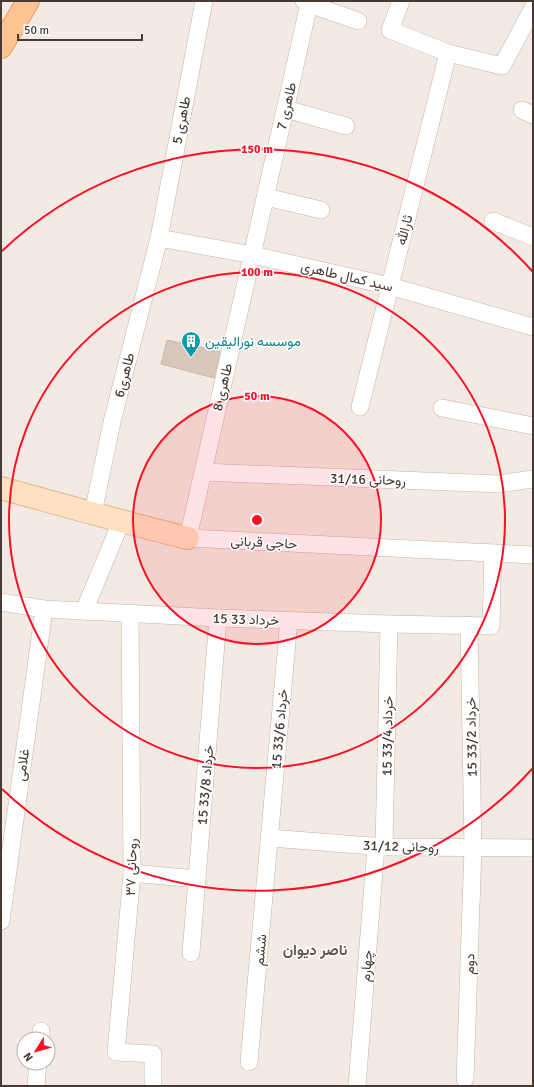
<svg xmlns="http://www.w3.org/2000/svg" width="534" height="1087" viewBox="0 0 534 1087" font-family="Signika,Vazirmatn,sans-serif">
  <style>
    .building { fill: #d9c6bb; stroke: #d1b9aa }
    .lines { fill: none; stroke-linecap: round; stroke-linejoin: round }
    .minor-casing { stroke: #c3b3a8; stroke-width: 18 }
    .secondary-casing { stroke: #dbb590; stroke-width: 24 }
    .primary-casing { stroke: #ee9b56; stroke-width: 24 }
    .minor { stroke: #fff; stroke-width: 17 }
    .secondary { stroke: #ffe1c2; stroke-width: 22 }
    .primary { stroke: #ffc491; stroke-width: 22 }
    .ring { fill: none; stroke: #ff0f26; stroke-width: 2 }
    .labels { text-anchor: middle; stroke-width: 3; stroke-linejoin: round; paint-order: stroke }
    .street-label { font-size: 14px; fill: #463a33; stroke: #fff }
    .culture-label { font-size: 14px; fill: #0d838f; stroke: #fff; text-anchor: start }
    .neighbourhood-label { font-size: 15px; font-weight: bold; fill: #6a5549; stroke: #fff }
    .centre { fill: #ff0f26; stroke: #fff; stroke-width: 2 }
    .ring-label { font-size: 12px; text-anchor: middle; font-weight: bold; fill: #ff0f26; stroke: #fff; stroke-width: 3; stroke-linejoin: round; paint-order: stroke }
  </style>
  <rect width="100%" height="100%" fill="#f3ebe3"/>
  <!-- building -->
  <polygon class="building" points="167,340 220,351 214,378 161,364"/>
  <g class="lines">
    <defs>
      <g id="minor">
        <polyline points="304,1 309,4 358,21"/>
        <polyline points="401,1 390,30 448,53 502,66 533,8"/>
        <polyline points="309,4 188,538 533,555"/>
        <polyline points="286,109 346,126"/>
        <polyline points="522,110 533,115"/>
        <polyline points="266,197 321,210"/>
        <polyline points="493,221 533,237"/>
        <polyline points="159,238 253,255 390,286 533,327"/>
        <polyline points="360,407 448,53"/>
        <polyline points="442,408 533,426"/>
        <polyline points="203,472 499,484 533,479"/>
        <polyline points="93,513 112,422 159,238 204,1"/>
        <polyline points="1,602 44,609 218,618 389,624 491,626 493,553"/>
        <polyline points="84,611 121,522"/>
        <polyline points="130,613 132,873 116,1052 153,1054 153,1086"/>
        <polyline points="270,838 384,847 533,848"/>
        <polyline points="384,847 389,624"/>
        <polyline points="132,873 197,879"/>
        <polyline points="1,921 44,609"/>
        <polyline points="191,953 218,618"/>
        <polyline points="41,1039 41,1031"/>
        <polyline points="249,1062 289,620"/>
        <polyline points="465,1079 473,848 469,625"/>
        <polyline points="36,1086 38,1063"/>
        <polyline points="357,1086 376,846"/>
      </g>
      <path id="secondary" d="M 1,488 C 63,505 125,523 188,538"/>
      <polyline id="primary" points="1,47 28,1"/>
    </defs>
    <!-- minor casing -->
    <use href="#minor" class="minor-casing"/>
    <!-- secondary casing -->
    <use href="#secondary" class="secondary-casing"/>
    <!-- primary casing -->
    <use href="#primary" class="primary-casing"/>
    <!-- minor -->
    <use href="#minor" class="minor"/>
    <!-- secondary -->
    <use href="#secondary" class="secondary"/>
    <!-- primary -->
    <use href="#primary" class="primary"/>
  </g>
  <!-- distance rings -->
  <circle cx="257" cy="520" r="124" fill="#ff0f26" fill-opacity=".12"/>
  <g class="ring">
    <circle cx="257" cy="520" r="124"/>
    <circle cx="257" cy="520" r="248"/>
    <path d="M533 768A371 371 0 0 1 2 789M2 251A371 371 0 0 1 533 272"/>
  </g>
  <!-- icons -->
  <defs>
    <symbol id="building-pin" viewBox="-11 -11 22 30"><path d="M0 17L-7.5 6A9.5 9.5 0 1 1 7.5 6Z" fill="#0f9aa8" stroke="#fff"/><path d="M-4-6H4V6H1V3H-1V6H-4ZM-2.5-4.3h1.7v1.8h-1.7ZM.8-4.3h1.7v1.8H.8ZM-2.5-1h1.7V.8h-1.7ZM.8-1h1.7V.8H.8Z" fill="#fff"/></symbol>
  </defs>
  <g fill-rule="evenodd">
    <use href="#building-pin" x="180" y="330" width="22" height="30"/>
  </g>
  <g class="labels">
    <!-- street labels -->
    <g class="street-label">
      <text transform="translate(286 106) rotate(-77)" y="5">طاهری 7</text>
      <text transform="translate(181 120) rotate(-79)" y="5">طاهری 5</text>
      <text transform="translate(404 230) rotate(-76)" y="5">ثارالله</text>
      <text transform="translate(347 276) rotate(13)" y="5">سید کمال طاهری</text>
      <text transform="translate(124 375) rotate(-76)" y="5">طاهری6</text>
      <text transform="translate(222 387) rotate(-77)" y="5">طاهری 8</text>
      <text transform="translate(368 479) rotate(2)" y="5">روحانی 31/16</text>
      <text transform="translate(264 542) rotate(3)" y="5">حاجی قربانی</text>
      <text transform="translate(246 619) rotate(2)" y="5">15 خرداد 33</text>
      <text transform="translate(279 729) rotate(-85)" y="5">15 خرداد 33/6</text>
      <text transform="translate(387 736) rotate(-89)" y="5">15 خرداد 33/4</text>
      <text transform="translate(471 737) rotate(-91)" y="5">15 خرداد 33/2</text>
      <text transform="translate(22 765) rotate(-82)" y="5">غلامی</text>
      <text transform="translate(205 785) rotate(-85)" y="5">15 خرداد 33/8</text>
      <text transform="translate(401 846) rotate(2)" y="5">روحانی 31/12</text>
      <text transform="translate(131 867) rotate(-88)" y="5">روحانی ۳۷</text>
      <text transform="translate(260 950) rotate(-85)" y="5">ششم</text>
      <text transform="translate(469 964) rotate(-88)" y="5">دوم</text>
      <text transform="translate(366 966) rotate(-86)" y="5">چهارم</text>
    </g>
    <!-- culture labels -->
    <g class="culture-label">
      <text x="205" y="346">موسسه نورالیقین</text>
    </g>
    <!-- neighbourhood labels -->
    <g class="neighbourhood-label">
      <text x="315" y="955">ناصر دیوان</text>
    </g>
  </g>
  <circle cx="257" cy="520" r="6" class="centre"/>
  <g class="ring-label">
    <text x="257" y="153">150 m</text>
    <text x="257" y="276">100 m</text>
    <text x="257" y="400">50 m</text>
  </g>
  <!-- border -->
  <rect width="534" height="1087" fill="none" stroke="#463a33" stroke-width="4"/>
  <!-- north arrow -->
  <g transform="translate(36 1051) rotate(233)"><circle r="19" fill="#ffffff" stroke="#b5b0ad"/>
  <path d="M0-3L7 15L0 10L-7 15Z" fill="#ff0f26"/>
  <text y="-6" font-size="11" font-weight="bold" text-anchor="middle" fill="#463a33">N</text>
  </g>
  <!-- scale -->
  <path d="M18 34v6h124v-6" fill="none" stroke="#463a33" stroke-width="2"/>
  <text x="24" y="34" font-size="12" fill="#463a33" stroke="#ffffff" stroke-width="3" paint-order="stroke">50 m</text>
</svg>
